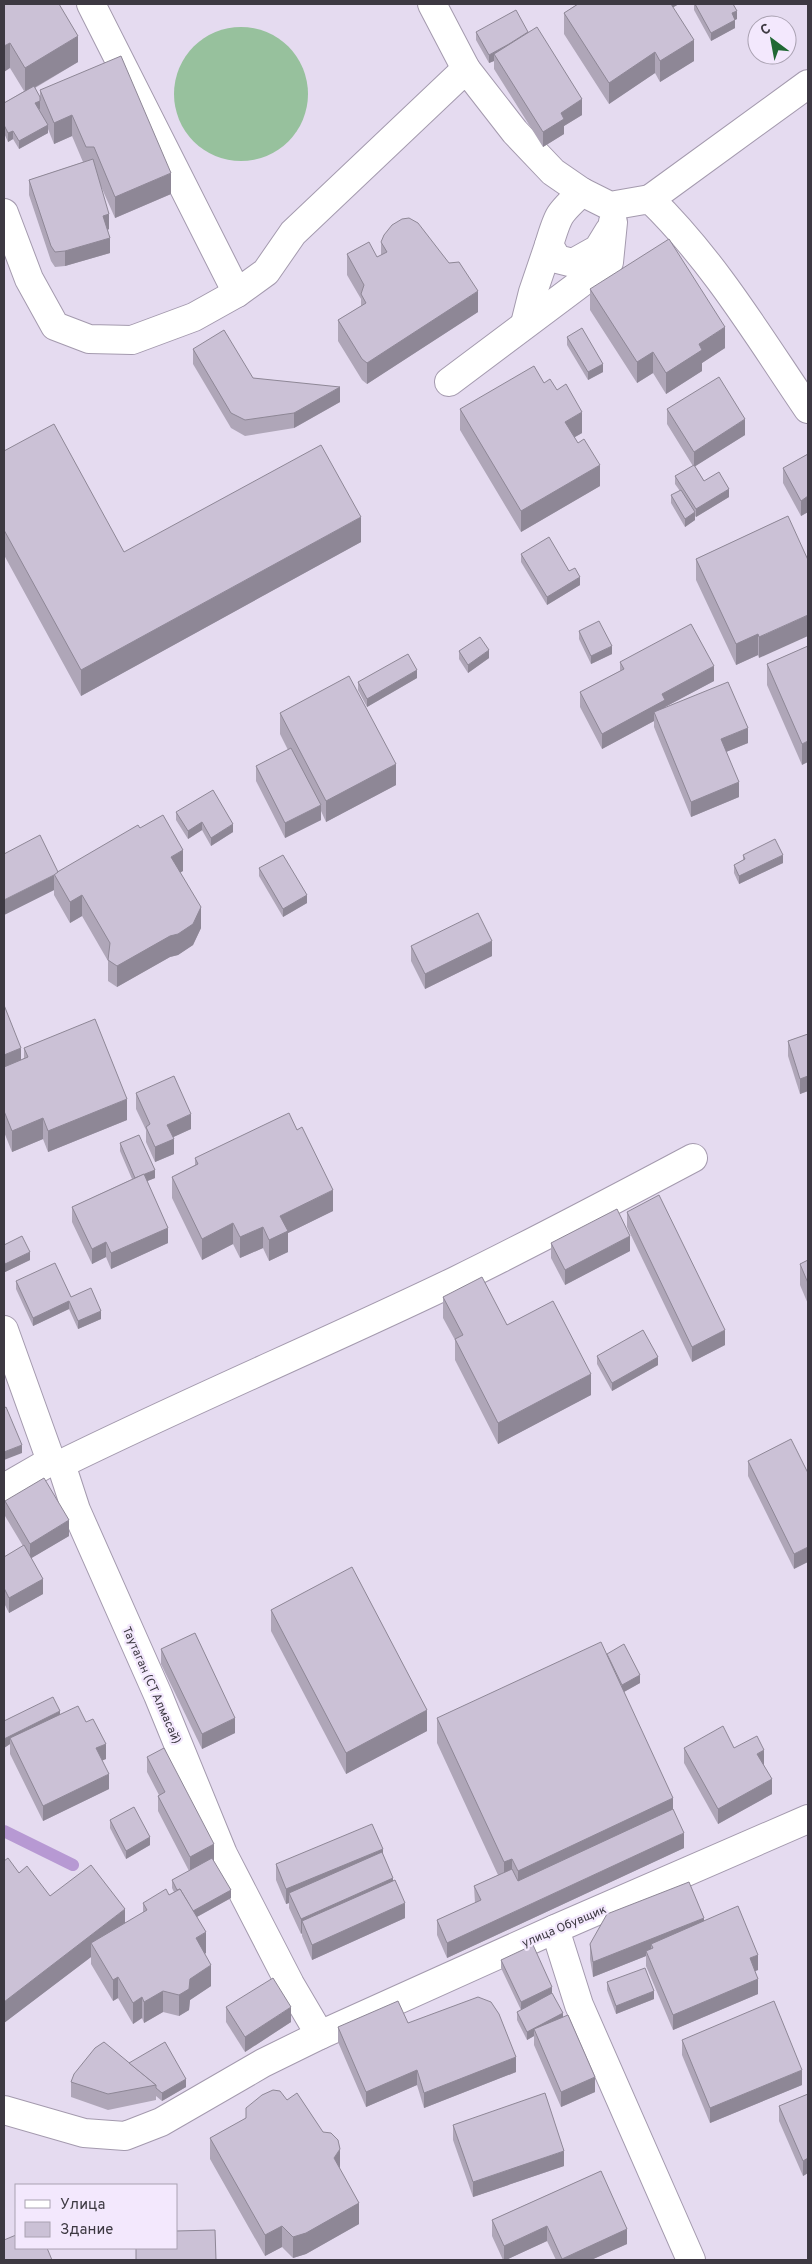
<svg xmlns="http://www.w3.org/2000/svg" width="812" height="2264" viewBox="0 0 812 2264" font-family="Overpass,sans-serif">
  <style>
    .green { fill: #97c19d }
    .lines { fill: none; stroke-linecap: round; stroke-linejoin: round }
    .stream { stroke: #b799d3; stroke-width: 12 }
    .minor-casing { stroke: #a49aae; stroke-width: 30 }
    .minor { stroke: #fff; stroke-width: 28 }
    .wall { fill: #afa6b8 }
    .shaded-wall { fill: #8e8796 }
    .building { fill: #cbc1d6; stroke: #8e8796 }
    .labels { text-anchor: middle; stroke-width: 4.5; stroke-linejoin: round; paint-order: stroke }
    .street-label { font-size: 12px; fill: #3d3942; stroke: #f3e8fd }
  </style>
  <rect width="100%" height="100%" fill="#e5dbf0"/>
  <!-- green -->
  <circle class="green" cx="241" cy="94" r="67"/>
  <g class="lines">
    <!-- stream -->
    <polyline class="stream" points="4,1831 73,1865"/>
    <defs>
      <g id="minor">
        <path d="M 91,4 L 237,293 L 266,272 L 293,233 L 466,69 L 515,132 L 553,172 L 582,192 L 610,206 L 650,199 C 713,260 759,337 808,409"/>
        <polyline points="432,4 466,69"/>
        <path d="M 582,192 C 558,214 558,215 549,245 L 557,259 L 573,263 L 598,249 L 609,231"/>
        <polyline points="650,199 808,84"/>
        <polyline points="4,213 29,279 55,326 89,339 132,340 194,317 237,293"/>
        <polyline points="525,324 533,292 549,245"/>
        <polyline points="449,382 609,262 613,222"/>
        <polyline points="4,1330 51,1461 61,1464 76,1510 158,1695 223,1854 290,1984 320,2035"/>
        <path d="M 61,1464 C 191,1400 324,1344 455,1281 C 535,1242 614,1200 693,1158"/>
        <polyline points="4,1488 51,1461"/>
        <polyline points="555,1929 579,2005 691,2260"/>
        <polyline points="4,2110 84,2133 125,2136 161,2122 263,2063 320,2035 555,1929 808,1819"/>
      </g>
    </defs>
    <!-- minor casing -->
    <use href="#minor" class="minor-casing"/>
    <!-- minor -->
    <use href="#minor" class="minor"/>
  </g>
  <!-- wall -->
  <g class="wall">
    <polygon points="4,4 78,62 35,88 40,97 40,90 171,194 115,218 100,184 109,229 108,230 110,253 65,266 55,267 51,261 29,195 29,180 83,162 72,136 54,144 48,129 48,133 19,149 13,139 8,142 4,133 4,103 24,91 10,68"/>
    <polygon points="578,4 679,4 673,7 694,61 660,82 655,73 609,104 564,34 564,13"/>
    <polygon points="694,4 733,4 737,19 735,20 735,28 711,41 694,10"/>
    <polygon points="476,32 528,32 582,115 564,126 564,134 543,147 494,69 494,61 489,63 476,40"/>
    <polygon points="381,242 478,312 367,384 362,380 338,341 338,320 361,306 361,299 347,275 347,254 377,257 381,255"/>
    <polygon points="590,289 725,348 702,363 702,371 666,394 653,373 637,383 590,310"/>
    <polygon points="567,337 603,372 588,380 567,345"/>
    <polygon points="193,349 253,378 340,402 294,428 245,436 231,428 193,364"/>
    <polygon points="544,383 582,433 574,437 600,486 521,532 460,430 460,409"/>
    <polygon points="667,409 745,435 695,466 704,481 729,497 696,517 695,516 695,520 685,527 671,503 671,495 680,491 675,484 675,476 693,466 667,424"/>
    <polygon points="4,451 124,552 361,542 81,696 4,555"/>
    <polygon points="808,454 808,512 801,516 783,483 783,468"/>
    <polygon points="788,516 759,658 758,655 736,665 696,580 696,559"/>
    <polygon points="521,554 569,571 580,585 547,605 521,562"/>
    <polygon points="579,631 612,654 591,664 579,639"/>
    <polygon points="808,646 802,765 767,685 767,664"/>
    <polygon points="459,651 489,658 468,673 459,659"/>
    <polygon points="620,662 714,681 665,707 748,743 726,752 739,797 691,817 654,727 654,721 602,749 580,707 580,692 620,671"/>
    <polygon points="417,678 367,707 358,690 358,682"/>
    <polygon points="280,713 396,785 326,822 321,811 321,820 285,838 256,781 256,766 288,750 280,734"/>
    <polygon points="176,812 233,832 211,846 202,830 188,839 176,820"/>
    <polygon points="140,828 183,871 180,872 201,928 193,945 178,955 170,957 117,987 108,981 108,961 82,916 70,923 54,895 54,890 4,915 58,872"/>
    <polygon points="743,855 783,863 739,884 734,873 734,865 743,860"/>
    <polygon points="259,868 307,903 283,917 259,876"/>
    <polygon points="411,946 492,956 425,989 411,961"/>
    <polygon points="4,1005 21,1060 24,1058 24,1048 127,1120 48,1152 43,1139 12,1152 4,1132"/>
    <polygon points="808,1034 808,1091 800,1094 788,1056 788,1041"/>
    <polygon points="136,1093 191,1129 173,1137 174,1154 155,1162 146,1142 146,1130 136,1109"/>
    <polygon points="120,1143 155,1178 147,1181 168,1243 111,1269 106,1257 92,1264 72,1222 72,1207 132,1179 120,1151"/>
    <polygon points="195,1158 333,1211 288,1233 288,1252 269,1261 263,1248 240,1258 233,1244 202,1260 172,1198 172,1177 195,1165"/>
    <polygon points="627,1212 725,1345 692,1362 627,1227"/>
    <polygon points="551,1243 630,1251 565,1285 551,1258"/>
    <polygon points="4,1245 30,1260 5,1272 4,1268"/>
    <polygon points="808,1260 808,1304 800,1285 800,1264"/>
    <polygon points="16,1281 71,1297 101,1319 78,1329 69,1309 33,1326 16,1289"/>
    <polygon points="443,1297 507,1325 591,1395 498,1444 455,1360 455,1340 443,1318"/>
    <polygon points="597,1356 658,1365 612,1391 597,1364"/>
    <polygon points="748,1461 808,1473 794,1569 748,1476"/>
    <polygon points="5,1501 69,1536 31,1558 43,1594 9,1613 4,1603 4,1557 23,1546 5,1516"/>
    <polygon points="271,1610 427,1731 346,1774 271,1631"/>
    <polygon points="161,1649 235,1733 202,1749 161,1664"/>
    <polygon points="607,1654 640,1683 624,1692 673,1809 684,1848 447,1958 437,1935 437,1920 475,1903 474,1886 498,1875 437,1743 437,1718"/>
    <polygon points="60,1714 86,1722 106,1759 102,1760 109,1789 43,1821 10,1754 10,1744 4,1748 4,1721"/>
    <polygon points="684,1748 734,1748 764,1765 772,1794 718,1824 684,1763"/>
    <polygon points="147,1757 214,1860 213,1860 231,1898 197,1917 206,1953 204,1954 211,1986 190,2000 189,2010 179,2016 163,2012 144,2023 142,2018 133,2024 118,1998 113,2001 91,1964 91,1957 4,2023 4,1861 50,1896 125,1923 143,1913 143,1903 169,1895 174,1892 172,1888 172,1880 189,1871 158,1811 158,1796 159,1795 147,1772"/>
    <polygon points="110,1820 150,1845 126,1859 110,1828"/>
    <polygon points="383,1855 393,1880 405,1918 312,1960 302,1936 302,1933 301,1934 289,1908 289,1903 286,1904 276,1880 276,1864"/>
    <polygon points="704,1921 758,1970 755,1971 758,1994 673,2030 646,1966 646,1956 593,1977 590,1959 590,1944"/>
    <polygon points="501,1960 552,1994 595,2092 561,2107 534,2045 534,2036 527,2040 517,2020 517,2012 521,2010 501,1968"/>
    <polygon points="607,1982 654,1999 616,2014 607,1990"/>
    <polygon points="226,2007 291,2022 245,2052 226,2022"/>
    <polygon points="408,2023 516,2072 424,2108 417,2085 366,2107 338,2042 338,2027"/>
    <polygon points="682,2040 802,2085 710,2123 682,2055"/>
    <polygon points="129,2063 186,2087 162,2101 156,2096 156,2100 108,2110 71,2097 71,2082"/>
    <polygon points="808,2094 808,2173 803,2176 779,2121 779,2106"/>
    <polygon points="287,2100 340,2170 359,2224 306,2254 293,2258 282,2247 265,2256 210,2159 210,2138"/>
    <polygon points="453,2125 564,2166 473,2197 453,2140"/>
    <polygon points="601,2171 627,2244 591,2260 556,2260 547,2241 506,2260 503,2260 492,2236 492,2220"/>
  </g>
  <!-- shaded-wall -->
  <g class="shaded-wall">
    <polygon points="665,4 679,4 665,12"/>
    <polygon points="737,11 737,19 732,21 732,13"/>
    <polygon points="735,20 735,28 711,41 711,33"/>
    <polygon points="529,34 494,54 494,61 489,63 489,55"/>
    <polygon points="78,36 78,62 25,93 25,68"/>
    <polygon points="694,40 694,61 660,82 660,61"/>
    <polygon points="10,43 10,68 4,72 4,46"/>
    <polygon points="655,52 655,73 609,104 609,83"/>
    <polygon points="582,99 582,115 564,126 564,134 543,147 543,132 561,113"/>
    <polygon points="40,101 40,109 35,111 35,103"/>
    <polygon points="72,115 72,136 54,144 54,123"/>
    <polygon points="48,125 48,133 19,149 19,141"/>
    <polygon points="13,131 13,139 8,142 8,133"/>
    <polygon points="171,173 171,194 115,218 115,197"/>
    <polygon points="109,214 109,229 103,231 103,216"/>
    <polygon points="110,238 110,253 65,266 65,251"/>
    <polygon points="478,291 478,312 367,384 367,363"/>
    <polygon points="725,327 725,348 702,363 702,371 666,394 666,373 699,344"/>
    <polygon points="653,352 653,373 637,383 637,362"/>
    <polygon points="603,364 603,372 588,380 588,372"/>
    <polygon points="340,387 340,402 294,428 294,413"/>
    <polygon points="582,412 582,433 565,443 565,422"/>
    <polygon points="745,419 745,435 694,467 694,452"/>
    <polygon points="600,465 600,486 521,532 521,511"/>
    <polygon points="729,489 729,497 696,517 696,509"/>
    <polygon points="808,496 808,512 801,516 801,501"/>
    <polygon points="695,512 695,520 685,527 685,519"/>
    <polygon points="361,517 361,542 81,696 81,670"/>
    <polygon points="580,577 580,585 547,605 547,597"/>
    <polygon points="808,615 808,636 759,658 759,637"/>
    <polygon points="758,634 758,655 736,665 736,644"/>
    <polygon points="612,646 612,654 591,664 591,656"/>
    <polygon points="489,650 489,658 468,673 468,665"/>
    <polygon points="714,666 714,681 665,707 665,716 654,712 654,721 602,749 602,734 662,694"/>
    <polygon points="417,670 417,678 367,707 367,699"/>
    <polygon points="748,728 748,743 721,754 721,739"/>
    <polygon points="808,741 808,762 802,765 802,744"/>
    <polygon points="396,764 396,785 326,822 326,801"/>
    <polygon points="739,782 739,797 691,817 691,802"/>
    <polygon points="321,805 321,820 285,838 285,823"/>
    <polygon points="202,822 202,830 188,839 188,831"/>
    <polygon points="233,824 233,832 211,846 211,838"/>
    <polygon points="183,850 183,871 171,878 171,857"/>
    <polygon points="783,855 783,863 739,884 739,876"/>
    <polygon points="54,875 54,890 4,915 4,900"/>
    <polygon points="82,895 82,916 70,923 70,902"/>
    <polygon points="307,895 307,903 283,917 283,909"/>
    <polygon points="201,907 201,928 193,945 178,955 170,957 117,987 117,966"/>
    <polygon points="492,941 492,956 425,989 425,974"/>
    <polygon points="21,1048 21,1069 4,1076 4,1055"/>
    <polygon points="808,1076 808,1091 800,1094 800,1079"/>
    <polygon points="127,1099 127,1120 48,1152 48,1131"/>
    <polygon points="191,1114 191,1129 167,1140 167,1125"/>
    <polygon points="43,1118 43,1139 12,1152 12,1131"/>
    <polygon points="174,1139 174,1154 155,1162 155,1147"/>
    <polygon points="155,1170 155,1178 135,1186 135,1178"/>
    <polygon points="333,1190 333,1211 288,1233 288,1252 269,1261 269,1240 280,1216"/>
    <polygon points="233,1223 233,1244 202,1260 202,1239"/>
    <polygon points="263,1227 263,1248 240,1258 240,1237"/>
    <polygon points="168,1228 168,1243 111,1269 111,1253"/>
    <polygon points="630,1236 630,1251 565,1285 565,1270"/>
    <polygon points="106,1242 106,1257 92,1264 92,1249"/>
    <polygon points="30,1252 30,1260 5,1272 5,1264"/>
    <polygon points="69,1301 69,1309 33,1326 33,1318"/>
    <polygon points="101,1311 101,1319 78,1329 78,1321"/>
    <polygon points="725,1330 725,1345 692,1362 692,1347"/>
    <polygon points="658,1357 658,1365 612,1391 612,1383"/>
    <polygon points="591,1374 591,1395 498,1444 498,1423"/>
    <polygon points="22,1445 22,1453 4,1460 4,1452"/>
    <polygon points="69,1520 69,1536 30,1559 30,1544"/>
    <polygon points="808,1547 808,1562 794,1569 794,1554"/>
    <polygon points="43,1579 43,1594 9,1613 9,1598"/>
    <polygon points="640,1675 640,1683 622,1693 622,1685"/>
    <polygon points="427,1710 427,1731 346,1774 346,1753"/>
    <polygon points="60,1711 60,1719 10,1738 10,1744 4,1748 4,1739"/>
    <polygon points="235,1718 235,1733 202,1749 202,1734"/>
    <polygon points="106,1744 106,1759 96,1763 96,1748"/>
    <polygon points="764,1750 764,1765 757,1769 757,1754"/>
    <polygon points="109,1774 109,1789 43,1821 43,1806"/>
    <polygon points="772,1779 772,1794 718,1824 718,1809"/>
    <polygon points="673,1798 673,1824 518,1896 518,1871"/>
    <polygon points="684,1833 684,1848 447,1958 447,1943"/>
    <polygon points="150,1837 150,1845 126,1859 126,1851"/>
    <polygon points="214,1844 214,1860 190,1872 190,1857"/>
    <polygon points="383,1849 383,1865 289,1893 289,1903 286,1904 286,1889"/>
    <polygon points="512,1859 512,1884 504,1888 504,1862"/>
    <polygon points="393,1878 393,1893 302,1921 302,1933 301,1934 301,1919"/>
    <polygon points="231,1890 231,1898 193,1919 193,1911"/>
    <polygon points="405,1903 405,1918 312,1960 312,1945"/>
    <polygon points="125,1909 125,1930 91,1943 91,1957 4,2023 4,2002"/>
    <polygon points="704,1918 704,1933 653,1948 651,1944 651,1954 646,1951 646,1956 593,1977 593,1962"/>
    <polygon points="206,1932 206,1953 196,1959 196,1938"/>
    <polygon points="758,1955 758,1970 750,1973 750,1958"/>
    <polygon points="211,1965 211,1986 190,2000 189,2010 179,2016 179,1995 190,1979"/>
    <polygon points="118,1977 118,1998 113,2001 113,1980"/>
    <polygon points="758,1979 758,1994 673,2030 673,2015"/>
    <polygon points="552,1987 552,1995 521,2010 521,2002"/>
    <polygon points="163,1991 163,2012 144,2023 144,2002"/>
    <polygon points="654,1991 654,1999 616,2014 616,2006"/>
    <polygon points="142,1997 142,2018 133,2024 133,2003"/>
    <polygon points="291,2007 291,2022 245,2052 245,2037"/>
    <polygon points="563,2013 563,2021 534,2029 534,2036 527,2040 527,2032"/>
    <polygon points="516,2057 516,2072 424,2108 424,2093"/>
    <polygon points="417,2070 417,2085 366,2107 366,2092"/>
    <polygon points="802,2070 802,2085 710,2123 710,2108"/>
    <polygon points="595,2077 595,2092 561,2107 561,2092"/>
    <polygon points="186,2079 186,2087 162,2101 162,2093"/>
    <polygon points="340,2149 340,2170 334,2158"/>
    <polygon points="564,2151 564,2166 473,2197 473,2182"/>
    <polygon points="808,2158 808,2173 803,2176 803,2161"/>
    <polygon points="359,2203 359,2224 306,2254 293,2258 293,2237"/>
    <polygon points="282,2226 282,2247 265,2256 265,2235"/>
    <polygon points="547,2226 547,2241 506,2260 504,2260 504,2246"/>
    <polygon points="627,2229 627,2244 591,2260 562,2260 562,2259"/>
  </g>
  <!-- building -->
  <g class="building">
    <polygon points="4,4 59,4 78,36 25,68 10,43 4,46"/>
    <polygon points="578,4 671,4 694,40 660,61 655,52 609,83 564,13"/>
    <polygon points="695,4 733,4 737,11 732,13 735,20 711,33"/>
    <polygon points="516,10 528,32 509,44 489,55 476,32"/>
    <polygon points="537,27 582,99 561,113 564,119 543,132 494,54"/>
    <polygon points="121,56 171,173 115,197 94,147 86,147 72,115 54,123 40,90"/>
    <polygon points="34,86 40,97 40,101 35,103 48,125 19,141 13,131 8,133 4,125 4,103"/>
    <polygon points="93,159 109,214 103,216 110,238 65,251 55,252 51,246 29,180"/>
    <polygon points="409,218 418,223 449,263 459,262 478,291 367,363 362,359 338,320 366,303 361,294 364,285 347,254 369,242 377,257 387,252 381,242 384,235 392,225 402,219"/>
    <polygon points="669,239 725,327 699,344 702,350 666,373 653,352 637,362 590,289"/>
    <polygon points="582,328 603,364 588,372 567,337"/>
    <polygon points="224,330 253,378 340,387 294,413 245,420 231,413 193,349"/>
    <polygon points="534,366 544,383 550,379 557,390 566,384 582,412 565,422 578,443 584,439 600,465 521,511 460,409"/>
    <polygon points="719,377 745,419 694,452 667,409"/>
    <polygon points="54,424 124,552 321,445 361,517 81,670 4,530 4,451"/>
    <polygon points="808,454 808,496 801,501 783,468"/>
    <polygon points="694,465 704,481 719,472 729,489 696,509 675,476"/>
    <polygon points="681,490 695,512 685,519 671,495"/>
    <polygon points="788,516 808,560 808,615 759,637 758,634 736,644 696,559"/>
    <polygon points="549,537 569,571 575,568 580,577 547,597 521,554"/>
    <polygon points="599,621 612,646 591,656 579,631"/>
    <polygon points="691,624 714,666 662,694 665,700 602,734 580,692 624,669 620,662"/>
    <polygon points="480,637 489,650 468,665 459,651"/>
    <polygon points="808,646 808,741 802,744 767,664"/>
    <polygon points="408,654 417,670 367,699 358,682"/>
    <polygon points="349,676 396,764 326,801 280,713"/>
    <polygon points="728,682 748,728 721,739 739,782 691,802 654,712"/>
    <polygon points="291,748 321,805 285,823 256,766"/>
    <polygon points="213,790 233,824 211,838 202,822 188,831 176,812"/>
    <polygon points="163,815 183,850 171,857 201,907 193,924 178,934 170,936 117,966 108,960 110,943 82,895 70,902 54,874 138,825 140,828"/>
    <polygon points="40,835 58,872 54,875 4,900 4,854"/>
    <polygon points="775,839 783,855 739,876 734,865 745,859 743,855"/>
    <polygon points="283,855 307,895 283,909 259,868"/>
    <polygon points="478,913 492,941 425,974 411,946"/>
    <polygon points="4,1005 21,1048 4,1055"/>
    <polygon points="95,1019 127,1099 48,1131 43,1118 12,1131 4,1111 4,1067 28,1057 24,1048"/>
    <polygon points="808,1034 808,1076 800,1079 788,1041"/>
    <polygon points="174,1076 191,1114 167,1125 174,1139 155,1147 146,1127 150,1124 136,1093"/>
    <polygon points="289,1113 297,1130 302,1127 333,1190 280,1216 288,1231 269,1240 263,1227 240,1237 233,1223 202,1239 172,1177 198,1164 195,1158"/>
    <polygon points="139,1135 155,1170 135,1178 120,1143"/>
    <polygon points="144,1174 168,1228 111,1253 106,1242 92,1249 72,1207"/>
    <polygon points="659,1195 725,1330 692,1347 627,1212"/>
    <polygon points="617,1209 630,1236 565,1270 551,1243"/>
    <polygon points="22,1236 30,1252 5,1264 4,1260 4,1245"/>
    <polygon points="808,1260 808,1283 800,1264"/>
    <polygon points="55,1263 71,1297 91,1288 101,1311 78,1321 69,1301 33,1318 16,1281"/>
    <polygon points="482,1277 507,1325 553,1301 591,1374 498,1423 455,1339 463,1335 443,1297"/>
    <polygon points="643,1330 658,1357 612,1383 597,1356"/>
    <polygon points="6,1407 22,1445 4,1452 4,1408"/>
    <polygon points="791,1439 808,1473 808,1547 794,1554 748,1461"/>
    <polygon points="44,1478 69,1520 30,1544 5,1501"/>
    <polygon points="24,1545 43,1579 9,1598 4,1588 4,1557"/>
    <polygon points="352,1567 427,1710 346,1753 271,1610"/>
    <polygon points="195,1633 235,1718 202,1734 161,1649"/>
    <polygon points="601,1642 673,1798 518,1871 512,1859 504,1862 437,1718"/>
    <polygon points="624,1644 640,1675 622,1685 607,1654"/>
    <polygon points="53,1697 60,1711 4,1739 4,1721"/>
    <polygon points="78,1706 86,1722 93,1719 106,1744 96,1748 109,1774 43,1806 10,1738"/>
    <polygon points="723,1726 734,1748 757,1736 764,1750 757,1754 772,1779 718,1809 684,1748"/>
    <polygon points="164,1748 214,1844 190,1857 158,1796 165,1792 147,1757"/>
    <polygon points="134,1807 150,1837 126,1851 110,1820"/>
    <polygon points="673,1809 684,1833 447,1943 437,1920 481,1900 474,1886 512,1869 518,1881"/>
    <polygon points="372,1824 383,1849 286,1889 276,1864"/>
    <polygon points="382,1852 393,1878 301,1919 289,1893"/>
    <polygon points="8,1858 19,1873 27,1866 50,1896 91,1865 125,1909 4,2002 4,1861"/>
    <polygon points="212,1858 231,1890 193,1911 180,1889 177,1890 172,1880"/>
    <polygon points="395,1880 405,1903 312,1945 302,1921"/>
    <polygon points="689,1882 704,1918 593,1962 590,1944 607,1914"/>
    <polygon points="166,1889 169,1895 180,1889 206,1932 196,1938 211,1965 190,1979 189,1989 179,1995 163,1991 144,2002 142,1997 133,2003 118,1977 113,1980 91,1943 147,1910 143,1903"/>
    <polygon points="738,1906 758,1955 750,1958 758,1979 673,2015 646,1951 653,1948 651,1944"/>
    <polygon points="533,1945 552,1987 521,2002 501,1960"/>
    <polygon points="645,1968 654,1991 616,2006 607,1982"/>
    <polygon points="273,1978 291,2007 245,2037 226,2007"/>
    <polygon points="552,1993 563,2013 527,2032 517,2012"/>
    <polygon points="478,1997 491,2002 499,2014 516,2057 424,2093 417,2070 366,2092 338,2027 398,2001 408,2023"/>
    <polygon points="774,2001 802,2070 710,2108 682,2040"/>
    <polygon points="568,2015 595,2077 561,2092 534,2029"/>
    <polygon points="104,2042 156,2085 108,2094 71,2082 74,2074 95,2048"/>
    <polygon points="165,2042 186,2079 162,2093 156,2088 156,2085 129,2063"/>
    <polygon points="273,2090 280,2091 287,2100 297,2093 323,2132 331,2133 338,2140 340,2149 334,2158 359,2203 306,2233 293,2237 282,2226 265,2235 210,2138 246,2118 246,2108 262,2095"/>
    <polygon points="545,2093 564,2151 473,2182 453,2125"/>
    <polygon points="808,2094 808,2158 803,2161 779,2106"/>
    <polygon points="601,2171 627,2229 562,2259 547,2226 504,2246 492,2220"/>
    <polygon points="215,2230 216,2260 136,2260 136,2248 176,2248 176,2231"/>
    <polygon points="16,2235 16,2248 47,2248 52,2260 4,2260 4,2240"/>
  </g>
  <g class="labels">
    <!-- street labels -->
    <g class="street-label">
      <text transform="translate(152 1685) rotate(66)" y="4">Таутаган (СТ Алмасай)</text>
      <text transform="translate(564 1926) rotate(-23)" y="4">улица Обувщик</text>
    </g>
  </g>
  <!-- border -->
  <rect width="812" height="2264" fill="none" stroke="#3d3942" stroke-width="10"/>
  <!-- legend -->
  <rect x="15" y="2184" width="162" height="65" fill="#f3e8fd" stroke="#aaa2b2"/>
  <rect x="25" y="2200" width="25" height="8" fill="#ffffff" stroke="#aaa2b2"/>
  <text x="60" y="2209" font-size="15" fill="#3d3942">Улица</text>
  <rect x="25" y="2222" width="25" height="15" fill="#cbc1d6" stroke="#aaa2b2"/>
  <text x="60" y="2234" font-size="15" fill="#3d3942">Здание</text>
  <!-- north arrow -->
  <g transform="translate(772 40) rotate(328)"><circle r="24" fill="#f3e8fd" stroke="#aaa2b2"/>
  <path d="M0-4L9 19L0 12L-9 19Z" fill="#206834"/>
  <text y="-8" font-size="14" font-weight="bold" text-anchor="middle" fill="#3d3942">С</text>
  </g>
</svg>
